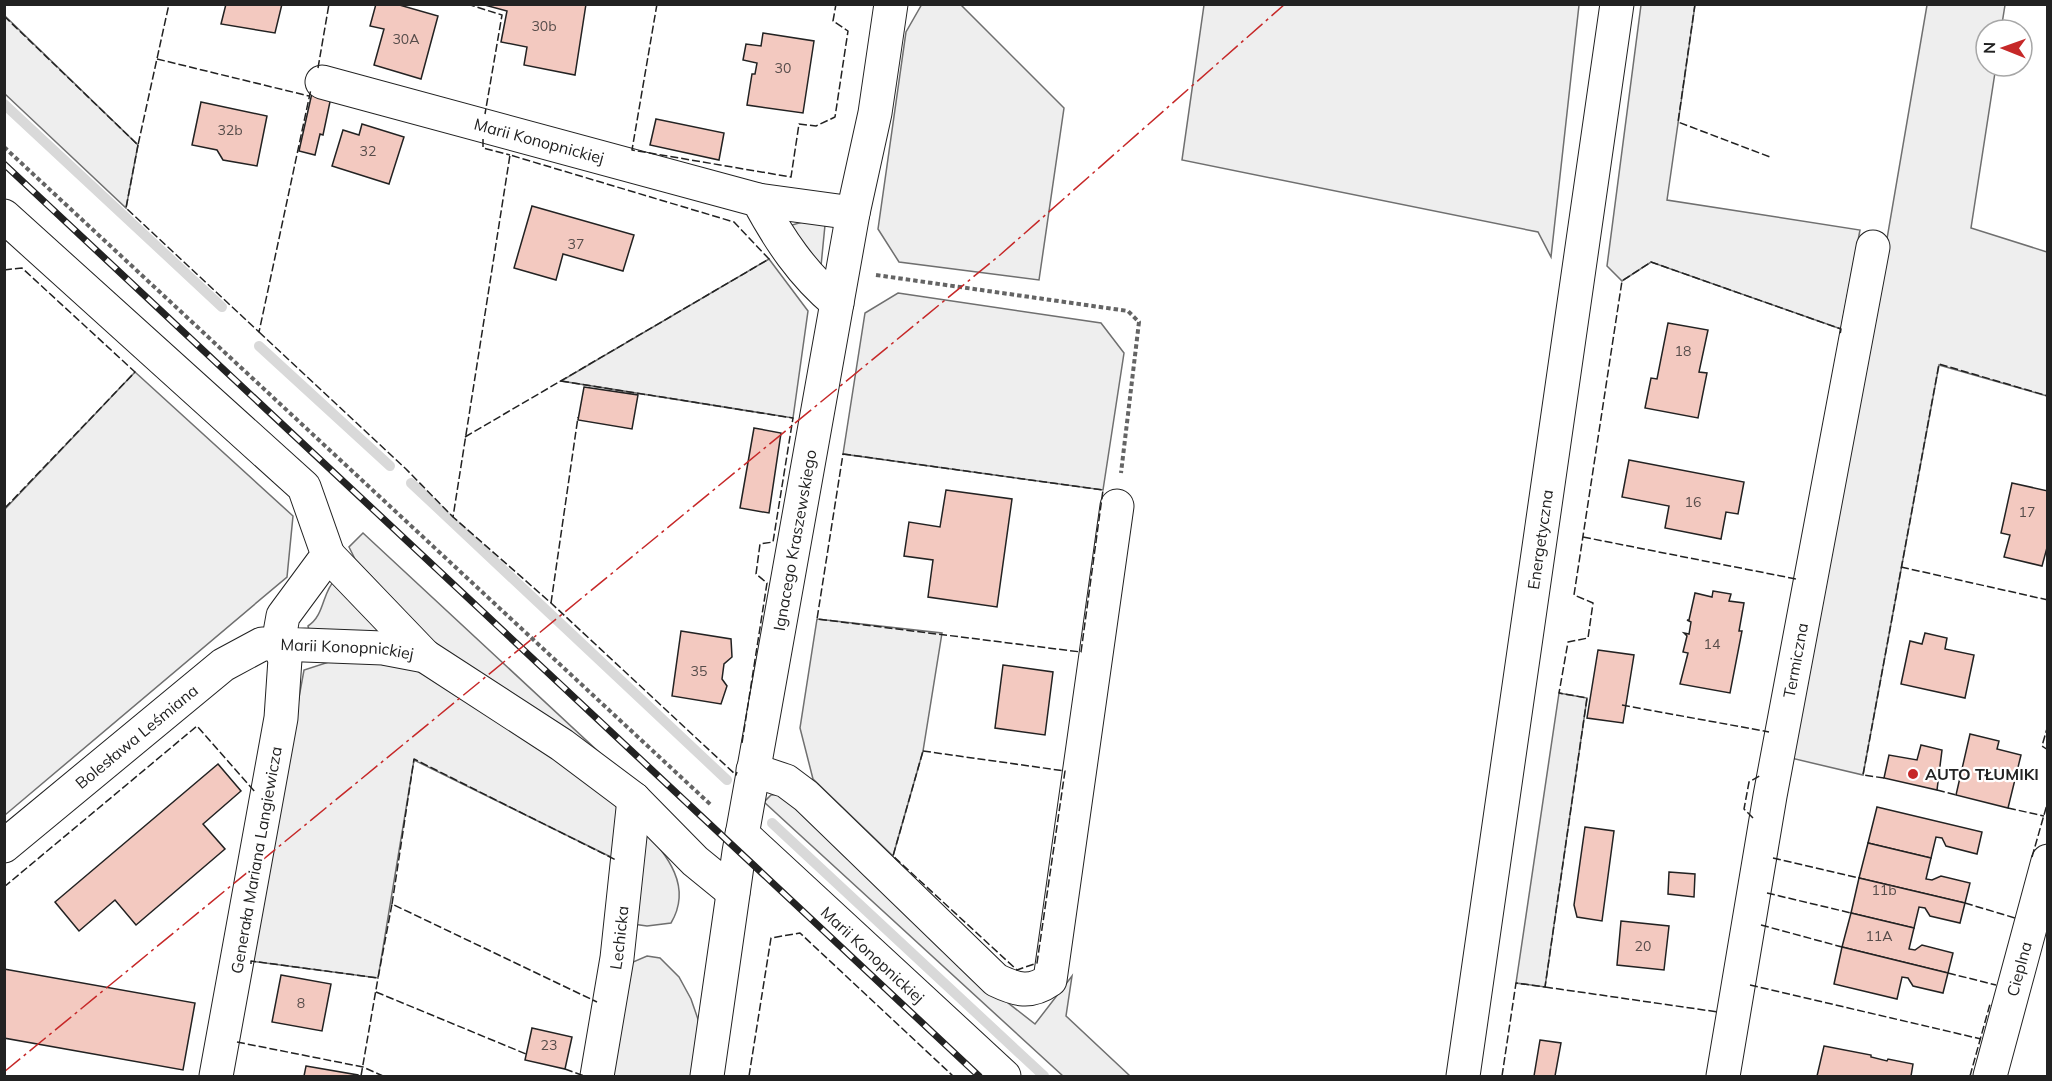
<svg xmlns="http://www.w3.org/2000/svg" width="2052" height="1081" viewBox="0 0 2052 1081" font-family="Mulish,sans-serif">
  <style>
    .green { fill: #eee; stroke: #6f6f6f; stroke-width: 1.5 }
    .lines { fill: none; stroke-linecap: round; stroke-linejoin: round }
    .stream { stroke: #d9d9d9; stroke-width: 10 }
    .building { fill: #f3c9c0; stroke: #222; stroke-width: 1.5 }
    .street-casing { stroke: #222; stroke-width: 35 }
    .path { stroke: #646464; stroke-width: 4; stroke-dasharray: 4.5 3; stroke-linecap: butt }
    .street { stroke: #fff; stroke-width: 33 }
    .rail-casing { stroke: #222; stroke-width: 7 }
    .rail { stroke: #fff; stroke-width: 4.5; stroke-dasharray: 14; stroke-linecap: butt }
    .fence { stroke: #222; stroke-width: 1.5; stroke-dasharray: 8 3; stroke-linecap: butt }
    .power { stroke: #c62828; stroke-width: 1.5; stroke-dasharray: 21 4.5 3 4.5; stroke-linecap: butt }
    .poi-dot { fill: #c62828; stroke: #fff; stroke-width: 2 }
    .labels { text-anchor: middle; stroke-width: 4.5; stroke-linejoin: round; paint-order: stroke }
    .number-label { font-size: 14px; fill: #564c4a }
    .street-label { font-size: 16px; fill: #222; stroke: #fff }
    .poi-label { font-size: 16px; font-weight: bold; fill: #222; stroke: #fff; text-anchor: start }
  </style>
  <rect width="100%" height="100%" fill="#fff"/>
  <!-- green -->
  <g class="green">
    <polygon points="922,4 961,5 1064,108 1039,280 899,262 878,229 906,32"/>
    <polygon points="1204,5 1579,5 1551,257 1538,232 1182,160"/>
    <polygon points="1641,5 1695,5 1667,200 1860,230 1841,329 1651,262 1622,281 1607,266"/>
    <polygon points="1927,5 2005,5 2001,30 1986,30 1986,66 1996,66 1971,228 2047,252 2047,396 1939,365 1863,775 1791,758 1870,338"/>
    <polygon points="5,16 138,145 126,208 5,94"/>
    <polygon points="806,221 825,225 821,266 791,232 792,225"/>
    <polygon points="769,259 808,311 793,418 561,381"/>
    <polygon points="898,293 1101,323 1124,353 1103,490 843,454 865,313"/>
    <polygon points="135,372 293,516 287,577 5,815 5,509"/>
    <polygon points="363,533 629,780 440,649 355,559 349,547"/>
    <path d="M 335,580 L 398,636 L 309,630 L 308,626 C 325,615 322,592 335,580 Z"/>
    <polygon points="817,619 942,633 923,751 893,856 813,779 800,728"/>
    <polygon points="338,659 411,668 437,681 623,805 621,862 414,760 378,978 251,961 304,670"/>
    <polygon points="1559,693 1587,698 1545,987 1516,983"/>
    <polygon points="787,794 989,988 1035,1024 1072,976 1066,1016 1130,1076 1063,1076 764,802 771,795"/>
    <path d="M 643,828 C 667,856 693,886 671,923 L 647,926 L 633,924 Z"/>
    <polygon points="647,956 660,958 679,977 691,999 700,1025 693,1076 604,1076 623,975 633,962"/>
  </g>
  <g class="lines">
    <!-- stream -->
    <g class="stream">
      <polyline points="4,104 222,307"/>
      <polyline points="259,346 390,466"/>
      <polyline points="411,483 727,780"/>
      <polyline points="772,823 1044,1076"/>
    </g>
  </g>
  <!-- building -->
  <g class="building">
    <polygon points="226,4 282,4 275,33 221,24"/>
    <polygon points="376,4 396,4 438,16 421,79 374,65 384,29 370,26"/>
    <polygon points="481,4 586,4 575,75 524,65 527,47 501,42 507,11"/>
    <polygon points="763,33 814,41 803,113 747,105 752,74 755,74 757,63 743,60 746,44 761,46"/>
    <polygon points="312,93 331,97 323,135 320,134 315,155 299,151"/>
    <polygon points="201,102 267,116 257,166 223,160 217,150 192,145"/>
    <polygon points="656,119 724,133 719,160 650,145"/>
    <polygon points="362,124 404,137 389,184 332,166 343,130 359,135"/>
    <polygon points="532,206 634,235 623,271 563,254 556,280 514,268"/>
    <polygon points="1668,323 1708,330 1699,372 1707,373 1698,418 1645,408 1651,378 1657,379"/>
    <polygon points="584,387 638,395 632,429 578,420"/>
    <polygon points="754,428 781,433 769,513 740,508"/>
    <polygon points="1629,460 1744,482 1738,514 1726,512 1721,539 1665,528 1669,506 1622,497"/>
    <polygon points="2012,483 2048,491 2048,544 2042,566 2004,557 2010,535 2001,533"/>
    <polygon points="946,490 1012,499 997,607 928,597 933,560 904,556 909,522 940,527"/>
    <polygon points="1713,591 1731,594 1729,601 1744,603 1739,631 1742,631 1730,693 1680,684 1688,653 1683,652 1687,636 1684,633 1689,634 1691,622 1687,620 1689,620 1695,593 1712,597"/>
    <polygon points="681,631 731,639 732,657 724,664 722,679 727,686 721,704 672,696"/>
    <polygon points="1925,633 1947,638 1945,649 1974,655 1965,698 1901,684 1910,641 1922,644"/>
    <polygon points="1598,650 1634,655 1623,723 1587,718"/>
    <polygon points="1003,665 1053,672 1045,735 995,728"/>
    <polygon points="1970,734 1999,741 1997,749 2021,755 2008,808 1956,795"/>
    <polygon points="1921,745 1942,750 1937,790 1884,778 1889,755 1917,760"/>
    <polygon points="218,764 241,791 203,824 225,849 136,925 115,900 79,931 55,902"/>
    <polygon points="1877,807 1982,832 1977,854 1946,846 1942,838 1936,837 1931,858 1868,843"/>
    <polygon points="1585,827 1614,831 1602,921 1577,917 1574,905"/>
    <polygon points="1868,843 1931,858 1926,879 1932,880 1941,876 1970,883 1965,903 1859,878"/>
    <polygon points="1669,872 1695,874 1694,897 1668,894"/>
    <polygon points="1859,878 1965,903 1960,923 1930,916 1925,908 1919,907 1914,928 1851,913"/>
    <polygon points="1851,913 1914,928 1909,949 1915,950 1922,945 1953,953 1948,973 1842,947"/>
    <polygon points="1621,921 1669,926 1664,970 1617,965"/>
    <polygon points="1842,947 1948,973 1943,993 1913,986 1908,978 1902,977 1897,999 1834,984"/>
    <polygon points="4,969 195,1003 183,1070 4,1038"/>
    <polygon points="281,975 331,984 322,1031 272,1022"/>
    <polygon points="532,1028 572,1037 565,1069 525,1060"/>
    <polygon points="1540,1040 1561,1043 1555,1076 1534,1076"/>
    <polygon points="1824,1046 1871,1055 1871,1057 1887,1061 1888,1059 1913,1064 1911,1076 1817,1076"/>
    <polygon points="306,1066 358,1075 358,1076 304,1076"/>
  </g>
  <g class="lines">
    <defs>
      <g id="street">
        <path id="s1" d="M 322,82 L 758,200 C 779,239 802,274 837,303"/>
        <polyline points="758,200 853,213"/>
        <path id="s2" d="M 4,216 L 304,487 L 328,555 L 283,616 L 278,644 L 383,648 L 425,656 L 562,745 L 634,799 L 695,861 L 733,892"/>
        <polyline points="328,555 425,656"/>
        <path d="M 753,770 L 786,781 L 806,796 L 996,980 C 1017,990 1030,994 1050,980 L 1117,506"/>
        <path id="s3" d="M 742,834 L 1004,1076"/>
        <path id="s4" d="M 4,846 L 223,665 L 262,644 L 278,644 L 285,659 L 281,718 L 216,1076"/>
        <path id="s5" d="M 597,1076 L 617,958 L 634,799"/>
        <path id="s6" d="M 707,1076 L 739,852 L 853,213 L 875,113 L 891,4"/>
        <path id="s7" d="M 1463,1076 L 1617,4"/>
        <path id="s8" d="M 1723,1076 L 1770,796 L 1873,247"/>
        <path id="s9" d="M 1990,1076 L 2048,861"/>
      </g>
    </defs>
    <!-- street casing -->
    <use href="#street" class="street-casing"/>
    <!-- path -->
    <g class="path">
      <polyline points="4,147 711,805"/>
      <polyline points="876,275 1128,311 1139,322 1121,473"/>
    </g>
    <!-- street -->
    <use href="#street" class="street"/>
    <defs>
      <polyline id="rail" points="4,164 979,1076"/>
    </defs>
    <!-- rail casing -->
    <use href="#rail" class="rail-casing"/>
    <!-- rail -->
    <use href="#rail" class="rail"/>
    <!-- fence -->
    <g class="fence">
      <polyline points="467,4 502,15 485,114"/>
      <polyline points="657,4 632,150 791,177 799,124 816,126 835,117 848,31 833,21 836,4"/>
      <polyline points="1695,4 1678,122 1770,157"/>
      <polyline points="4,16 138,145 169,4"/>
      <polyline points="157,59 309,96"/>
      <polyline points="318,68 329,4"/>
      <polyline points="483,139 483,148 510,155"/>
      <polyline points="138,145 126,208 259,332 311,89"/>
      <polyline points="4,270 22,268 135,372 4,509"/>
      <polyline points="259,332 406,469 453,517"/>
      <polyline points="561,381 793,418 773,542 760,544 756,574 767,583 742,743"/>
      <polyline points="465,437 769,259 734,222 510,155 453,517 551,603 736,775 737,772"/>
      <polygon points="843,454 1103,490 1081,652 817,619"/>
      <polyline points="1583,537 1796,579"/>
      <polyline points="1901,567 2048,600"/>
      <polyline points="551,603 578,417"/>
      <polyline points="1622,705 1769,732"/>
      <polyline points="2048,725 2042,746 2048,750"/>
      <polygon points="923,751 1065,771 1037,963 1017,970 893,856"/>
      <polyline points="1884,778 1863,775 1939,364 2048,396"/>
      <polyline points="1937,790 1956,795"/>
      <polyline points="2008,808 2044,816"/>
      <polyline points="1753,818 1744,809 1749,782 1761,775"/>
      <polyline points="2032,857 2048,801"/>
      <polyline points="1773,858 1859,878"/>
      <polyline points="4,887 197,726 255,792"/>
      <polyline points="1767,893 1851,913"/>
      <polyline points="1965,903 2015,918"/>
      <polyline points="392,904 414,759 616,860"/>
      <polyline points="1761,925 1842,947"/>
      <polyline points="251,964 251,961 378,978 392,904 597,1002"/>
      <polyline points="1948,973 1996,985"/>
      <polyline points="1750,985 1981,1039"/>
      <polyline points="1545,987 1718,1012"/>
      <polyline points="376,992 526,1054"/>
      <polyline points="237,1042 363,1067 383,1076"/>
      <polyline points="565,1069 584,1076"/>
      <polyline points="361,1076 378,978"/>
      <polyline points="749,1076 771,938 800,933 953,1076"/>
      <polyline points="1502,1076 1516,983 1545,987 1587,698 1559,693 1568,642 1588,638 1593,603 1574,595 1622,281 1651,262 1841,329 1840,335"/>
      <polyline points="1970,1076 1990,1004"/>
    </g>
    <!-- power -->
    <polyline class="power" points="4,1072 1000,255 1285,4"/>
  </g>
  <!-- markers -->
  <circle class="poi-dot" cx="1913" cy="774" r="6"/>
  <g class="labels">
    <!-- number labels -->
    <g class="number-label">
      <text x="544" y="31">30b</text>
      <text x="406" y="44">30A</text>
      <text x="783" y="73">30</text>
      <text x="230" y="135">32b</text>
      <text x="368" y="156">32</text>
      <text x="576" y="249">37</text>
      <text x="1683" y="356">18</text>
      <text x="1693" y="507">16</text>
      <text x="2027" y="517">17</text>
      <text x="1712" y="649">14</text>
      <text x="699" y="676">35</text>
      <text x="1884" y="895">11b</text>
      <text x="1879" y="941">11A</text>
      <text x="1643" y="951">20</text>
      <text x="301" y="1008">8</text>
      <text x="549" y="1050">23</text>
    </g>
    <!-- street labels -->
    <g class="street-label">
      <text dy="6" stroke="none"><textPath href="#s1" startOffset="225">Marii Konopnickiej</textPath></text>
      <text dy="6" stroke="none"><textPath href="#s6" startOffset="543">Ignacego Kraszewskiego</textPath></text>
      <text dy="6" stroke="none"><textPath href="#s7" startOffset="542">Energetyczna</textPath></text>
      <text dy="6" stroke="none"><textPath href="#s2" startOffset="650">Marii Konopnickiej</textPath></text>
      <text dy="6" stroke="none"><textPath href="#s8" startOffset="422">Termiczna</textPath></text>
      <text dy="6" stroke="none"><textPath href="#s4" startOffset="172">Bolesława Leśmiana</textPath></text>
      <text transform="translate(256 860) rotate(-80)" y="6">Generała Mariana Langiewicza</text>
      <text dy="6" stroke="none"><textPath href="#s5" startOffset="140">Lechicka</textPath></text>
      <text dy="6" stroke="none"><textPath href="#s3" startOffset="178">Marii Konopnickiej</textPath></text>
      <text dy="6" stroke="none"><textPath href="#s9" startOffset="111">Cieplna</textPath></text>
    </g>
    <!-- poi labels -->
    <g class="poi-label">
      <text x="1925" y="780">AUTO TŁUMIKI</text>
    </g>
  </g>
  <!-- border -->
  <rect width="2052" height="1081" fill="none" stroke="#222222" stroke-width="12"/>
  <!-- north arrow -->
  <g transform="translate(2004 48) rotate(271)"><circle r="28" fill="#ffffff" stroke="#a7a7a7" stroke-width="1.5"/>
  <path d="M0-4.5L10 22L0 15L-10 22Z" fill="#c62828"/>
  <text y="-9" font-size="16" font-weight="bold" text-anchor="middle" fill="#222222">N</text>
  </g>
</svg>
